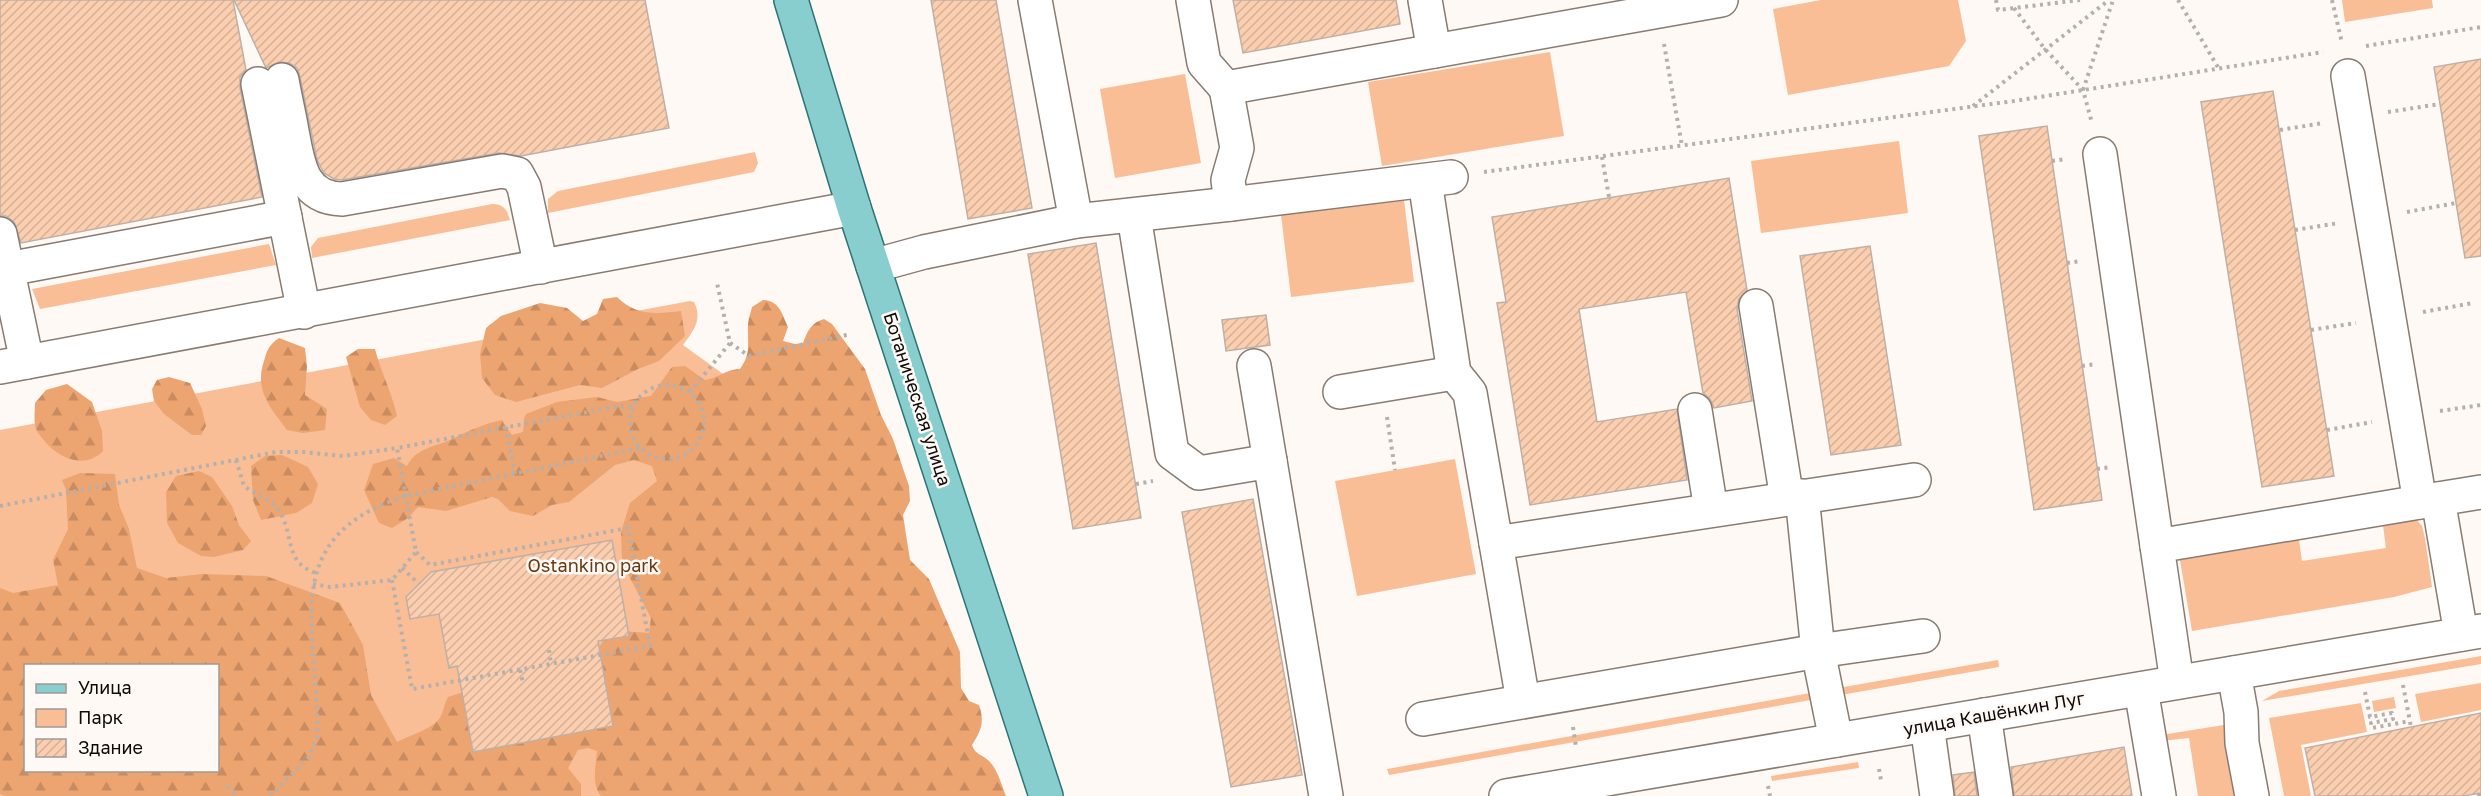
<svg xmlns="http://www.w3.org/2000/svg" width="2481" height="796" viewBox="0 0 2481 796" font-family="'Golos Text',sans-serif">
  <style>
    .green { fill: #f9be96; fill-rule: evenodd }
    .forest { fill: url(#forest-firs); fill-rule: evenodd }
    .building { fill: url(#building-hatch); stroke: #bfb0a6; stroke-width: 1.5 }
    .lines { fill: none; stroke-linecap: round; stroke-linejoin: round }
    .minor-casing { stroke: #887b72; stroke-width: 36 }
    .major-casing { stroke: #2b7574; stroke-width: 36 }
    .path { stroke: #b6b0ac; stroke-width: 4; stroke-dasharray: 3 4.5; stroke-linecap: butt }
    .minor { stroke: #fff; stroke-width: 33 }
    .major { stroke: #89cece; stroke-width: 33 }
    .labels { text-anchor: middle; stroke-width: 5; stroke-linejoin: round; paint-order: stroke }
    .street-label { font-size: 18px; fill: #0f0a07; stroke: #fff9f5 }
    .park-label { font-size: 18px; fill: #673812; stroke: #fff9f5 }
  </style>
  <defs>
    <pattern id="forest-firs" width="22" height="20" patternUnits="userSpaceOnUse" patternTransform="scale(1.5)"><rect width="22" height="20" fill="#eca470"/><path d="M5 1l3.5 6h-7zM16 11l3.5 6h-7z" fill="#c98c60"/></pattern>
    <pattern id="building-hatch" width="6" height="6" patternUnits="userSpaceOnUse" patternTransform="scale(1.5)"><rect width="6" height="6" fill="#fbceb0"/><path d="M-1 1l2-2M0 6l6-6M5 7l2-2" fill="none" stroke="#d6b096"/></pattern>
  </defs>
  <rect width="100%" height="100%" fill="#fff9f5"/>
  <!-- green -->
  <g class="green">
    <polygon points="1821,0 1958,0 1966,41 1949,66 1788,95 1773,9"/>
    <polygon points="2342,0 2432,0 2433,8 2345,22"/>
    <polygon points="1550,52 1564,136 1382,166 1368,82"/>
    <polygon points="1185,74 1201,163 1115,178 1100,89"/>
    <polygon points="1899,141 1908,213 1761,233 1751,161"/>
    <polygon points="755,152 758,163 754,172 548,213 548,199 558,191"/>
    <polygon points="1404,200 1414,282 1291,297 1281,215"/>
    <path d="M 492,204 C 504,204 507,210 510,220 L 312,258 L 311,247 L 318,238 Z"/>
    <polygon points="269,244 276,265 40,309 32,289"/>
    <path d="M 690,301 L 694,302 C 703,320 693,331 683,345 L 737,384 L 848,353 L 981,796 L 0,796 L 0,430 ZM 26,666 L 218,666 L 218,770 L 26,770 Z"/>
    <polygon points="1455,459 1476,574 1357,596 1335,481"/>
    <polygon points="2382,518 2415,518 2422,526 2425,538 2432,587 2394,597 2192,631 2180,560 2299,540 2302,561 2386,548"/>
    <polygon points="2481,656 2481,664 2262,701 2279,691"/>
    <polygon points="1998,660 1999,667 1841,695 1838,688"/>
    <polygon points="2481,683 2481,710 2421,722 2415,694"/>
    <polygon points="1816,692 1816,699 1389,775 1387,769"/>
    <polygon points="2394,697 2396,708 2374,712 2372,701"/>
    <polygon points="2361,703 2367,732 2301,745 2311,796 2284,796 2269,718"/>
    <polygon points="2230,724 2244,796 2198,796 2189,738 2161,741 2161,735"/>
    <polygon points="1858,762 1859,768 1772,781 1771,776"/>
  </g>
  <!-- forest -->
  <g class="forest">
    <path d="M 617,297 C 636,316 656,314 681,311 L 685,336 L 659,361 L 638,369 L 602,388 L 580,385 L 516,402 L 495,395 L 482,378 L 480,354 L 486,328 L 501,316 L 540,303 L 567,308 L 583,321 L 597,314 L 603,299 Z"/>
    <path d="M 763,300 C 779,300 782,314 788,327 L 783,341 L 795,344 L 803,343 C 808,330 811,323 824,319 L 832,324 L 865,369 L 881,415 L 893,439 L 909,486 L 910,501 L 903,515 L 910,560 L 929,579 L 960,652 L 961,688 L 969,701 L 979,705 C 985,722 981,731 972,745 C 975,755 982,754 989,761 C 998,770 1001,784 1006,796 L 601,796 C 591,784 596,766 597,751 L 588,748 L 578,750 L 568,768 L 581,784 L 581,796 L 5,796 L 0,794 L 0,588 L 13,593 L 58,585 L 53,560 L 68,529 L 66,490 L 62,480 L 80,473 L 115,474 L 119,505 L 129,529 L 137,568 L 166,578 L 202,574 L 266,576 L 340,603 L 363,645 L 371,695 L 397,742 C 408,736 432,729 439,719 C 443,714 444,704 448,697 L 599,648 L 607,633 L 622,631 L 649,633 L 651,618 L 622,563 L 621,532 L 630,503 L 657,481 L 652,466 L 634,460 L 615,465 L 569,502 L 552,505 L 533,516 L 510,511 L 498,499 L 492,497 L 446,511 L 418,507 L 408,518 L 392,528 L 379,523 L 364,490 L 373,464 L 394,458 L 407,466 C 416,448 434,447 450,440 C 468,431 483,424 502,420 L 512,435 L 523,432 L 524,419 L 526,414 L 557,402 L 597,397 L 617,402 L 651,396 L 672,367 L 685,366 L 705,380 C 719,378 726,369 740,369 C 750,355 748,347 748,331 C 747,323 750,315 752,307 ZM 26,666 L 218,666 L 218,770 L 26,770 Z"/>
    <path d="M 279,338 L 305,348 L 307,366 L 305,395 L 327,409 L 325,430 L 303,433 L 287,430 C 270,407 254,390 264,361 C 267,350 269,345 279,338 Z"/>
    <path d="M 358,349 L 375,349 C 381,372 392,393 397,416 L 385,425 L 371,420 L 360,407 L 346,357 Z"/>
    <polygon points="169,377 190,383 202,409 206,426 201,435 192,435 164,414 154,401 152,389 157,380"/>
    <path d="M 67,384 L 92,402 L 102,431 L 103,451 C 81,473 51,454 37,431 C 33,424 35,411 35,403 L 46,390 Z"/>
    <polygon points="282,455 308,467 318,484 312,503 296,513 261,520 253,500 251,466 265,456"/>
    <polygon points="199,471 212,477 232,506 239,525 251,541 243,550 214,557 201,556 178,543 167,523 166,492 176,476"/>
  </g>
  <!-- building -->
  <g class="building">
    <polygon points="0,0 233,0 246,70 240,77 240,88 262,197 21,243 14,222 6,216 0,216"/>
    <polygon points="234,0 645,0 669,128 521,156 499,153 342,180 334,179 324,173 317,160 300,77 297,68 289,63 279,62 266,68"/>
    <polygon points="931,0 996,0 1032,208 968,219"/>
    <polygon points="1233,0 1396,0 1400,24 1243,53"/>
    <polygon points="2481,59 2481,256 2465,258 2434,67"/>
    <polygon points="2273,91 2334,476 2262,487 2201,102"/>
    <polygon points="2047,126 2102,500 2034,510 1979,136"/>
    <polygon points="1729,178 1747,290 1739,299 1737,309 1752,401 1714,408 1710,399 1703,393 1686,292 1579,309 1597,422 1677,409 1687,480 1530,505 1497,303 1506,302 1492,217"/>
    <polygon points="1096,243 1141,518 1073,529 1028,254"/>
    <polygon points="1870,246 1901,445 1831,455 1800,256"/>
    <polygon points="1266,315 1270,345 1226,351 1222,320"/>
    <polygon points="1253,499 1302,775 1231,787 1182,512"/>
    <polygon points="612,540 629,636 598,641 613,726 473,752 457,666 449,668 439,614 410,619 406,597 431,572"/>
    <polygon points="2481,713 2481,793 2464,796 2315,796 2305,748"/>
    <polygon points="2124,747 2132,796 2014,796 2011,767"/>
    <polygon points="1974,772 1977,796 1955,796 1953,775"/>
  </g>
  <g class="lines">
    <defs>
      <g id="minor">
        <polyline points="1035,0 1076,221"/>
        <polyline points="1193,0 1204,63 1226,88 1721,0"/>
        <polyline points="1425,0 1434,51"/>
        <polyline points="2348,76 2420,502"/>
        <path d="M 282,80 C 285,97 289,114 292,131 C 298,162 301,198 342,199 L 502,171 L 517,174 L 524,187 L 541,267"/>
        <polyline points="258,84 304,312"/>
        <polyline points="1226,88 1237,148 1228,180 1231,204"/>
        <polyline points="2100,154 2157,546"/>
        <polyline points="1425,181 1454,373 1470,393 1496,543 1914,480"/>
        <polyline points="1134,216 1172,453 1199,473 1270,461 1326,796"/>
        <polyline points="0,234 27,362"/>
        <polyline points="873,266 924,252 1076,221 1231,204 1451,177"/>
        <polyline points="8,269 285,217"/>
        <polyline points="1756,306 1787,499"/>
        <polyline points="1254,366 1270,461"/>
        <polyline points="0,367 854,208"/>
        <polyline points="1340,392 1454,373"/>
        <polyline points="1695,410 1711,510"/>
        <polyline points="1802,496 1818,651 1836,740"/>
        <polyline points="1496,543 1523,701"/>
        <polyline points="2461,634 2438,499 2481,492"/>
        <polyline points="2234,673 2241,712 2242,743 2252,796"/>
        <polyline points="2177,682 2157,546 2438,499"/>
        <polyline points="2141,689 2159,796"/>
        <polyline points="1984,715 1996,796"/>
        <polyline points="1423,719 1818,651 1923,636"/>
        <polyline points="1927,725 1937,796"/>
        <polyline points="1506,796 2481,631"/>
      </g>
      <polyline id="major" points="791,0 854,208 1046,796"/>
    </defs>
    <!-- minor casing -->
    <use href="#minor" class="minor-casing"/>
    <!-- major casing -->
    <use href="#major" class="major-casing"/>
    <!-- path -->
    <g class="path">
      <polyline points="1996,0 1998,10 2080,0"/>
      <polyline points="2178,0 2219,69"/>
      <polyline points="2332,0 2342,43"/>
      <polyline points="2014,8 2044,48 2083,90 2092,123"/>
      <polyline points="1664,44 1682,146"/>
      <polyline points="2366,46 2481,27"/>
      <polyline points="2083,90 2113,0"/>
      <polyline points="1973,106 2109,0"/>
      <polyline points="2388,112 2440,104"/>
      <polyline points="2280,130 2323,123"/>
      <polyline points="1602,157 1609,197"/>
      <polyline points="2052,161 2066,159"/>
      <polyline points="1484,172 2014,101 2323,52"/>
      <polyline points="2407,212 2456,203"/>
      <polyline points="2295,230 2339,223"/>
      <polyline points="2067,263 2081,261"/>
      <polyline points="2423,312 2473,303"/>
      <polyline points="2311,330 2356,323"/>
      <polyline points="730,343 749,356 851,334"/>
      <polyline points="2082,366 2096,364"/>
      <circle cx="667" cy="422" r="37"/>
      <polyline points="690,392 730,343 717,283"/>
      <polyline points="2440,411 2481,405"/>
      <polyline points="1387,417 1395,470"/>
      <polyline points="506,427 515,474"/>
      <polyline points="2327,430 2372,422"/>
      <path d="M 236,460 L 244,486 C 257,496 272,498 281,514 C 294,538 285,563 316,573"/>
      <polyline points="2097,469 2111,467"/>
      <polyline points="1136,484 1153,481"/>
      <polyline points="0,506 276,452 303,452 343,456 397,448"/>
      <polyline points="402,568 419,584"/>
      <polyline points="392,580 412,689 650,646 628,528 430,565 416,552"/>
      <polyline points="313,584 330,587 392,580 416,552 397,448 614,407 633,406"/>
      <polyline points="549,650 551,664"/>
      <polyline points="520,670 523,683"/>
      <polyline points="2403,685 2411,727"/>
      <polyline points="2365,692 2370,717 2392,713 2393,719 2371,723 2372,728 2410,721"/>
      <polyline points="1573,727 1576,747"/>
      <polyline points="1879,769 1881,780"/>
      <polyline points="227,786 238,796"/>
      <polyline points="1768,786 1770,796"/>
      <polyline points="2479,793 2479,796"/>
      <path d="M 270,796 L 309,757 L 317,738 C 321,633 272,539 405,496 L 640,448"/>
    </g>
    <!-- minor -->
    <use href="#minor" class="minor"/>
    <!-- major -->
    <use href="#major" class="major"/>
  </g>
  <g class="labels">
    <!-- street labels -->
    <g class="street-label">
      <text transform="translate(917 399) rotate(72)" y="6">Ботаническая улица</text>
      <text transform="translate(1994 714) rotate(-10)" y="6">улица Кашёнкин Луг</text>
    </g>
    <!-- park labels -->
    <g class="park-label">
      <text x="593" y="572">Ostankino park</text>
    </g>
  </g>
  <!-- legend -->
  <rect x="24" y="664" width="195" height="108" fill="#fff9f5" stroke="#9f9996" stroke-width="1.5"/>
  <rect x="36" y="684" width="30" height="9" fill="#89cece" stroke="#9f9996" stroke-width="1.5"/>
  <text x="78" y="694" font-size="18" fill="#0f0a07">Улица</text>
  <rect x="36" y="709" width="30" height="18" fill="#f9be96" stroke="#9f9996" stroke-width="1.5"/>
  <text x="78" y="724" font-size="18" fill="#0f0a07">Парк</text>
  <rect x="36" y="739" width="30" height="18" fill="url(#building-hatch)" stroke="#9f9996" stroke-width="1.5"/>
  <text x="78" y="754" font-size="18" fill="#0f0a07">Здание</text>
</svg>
